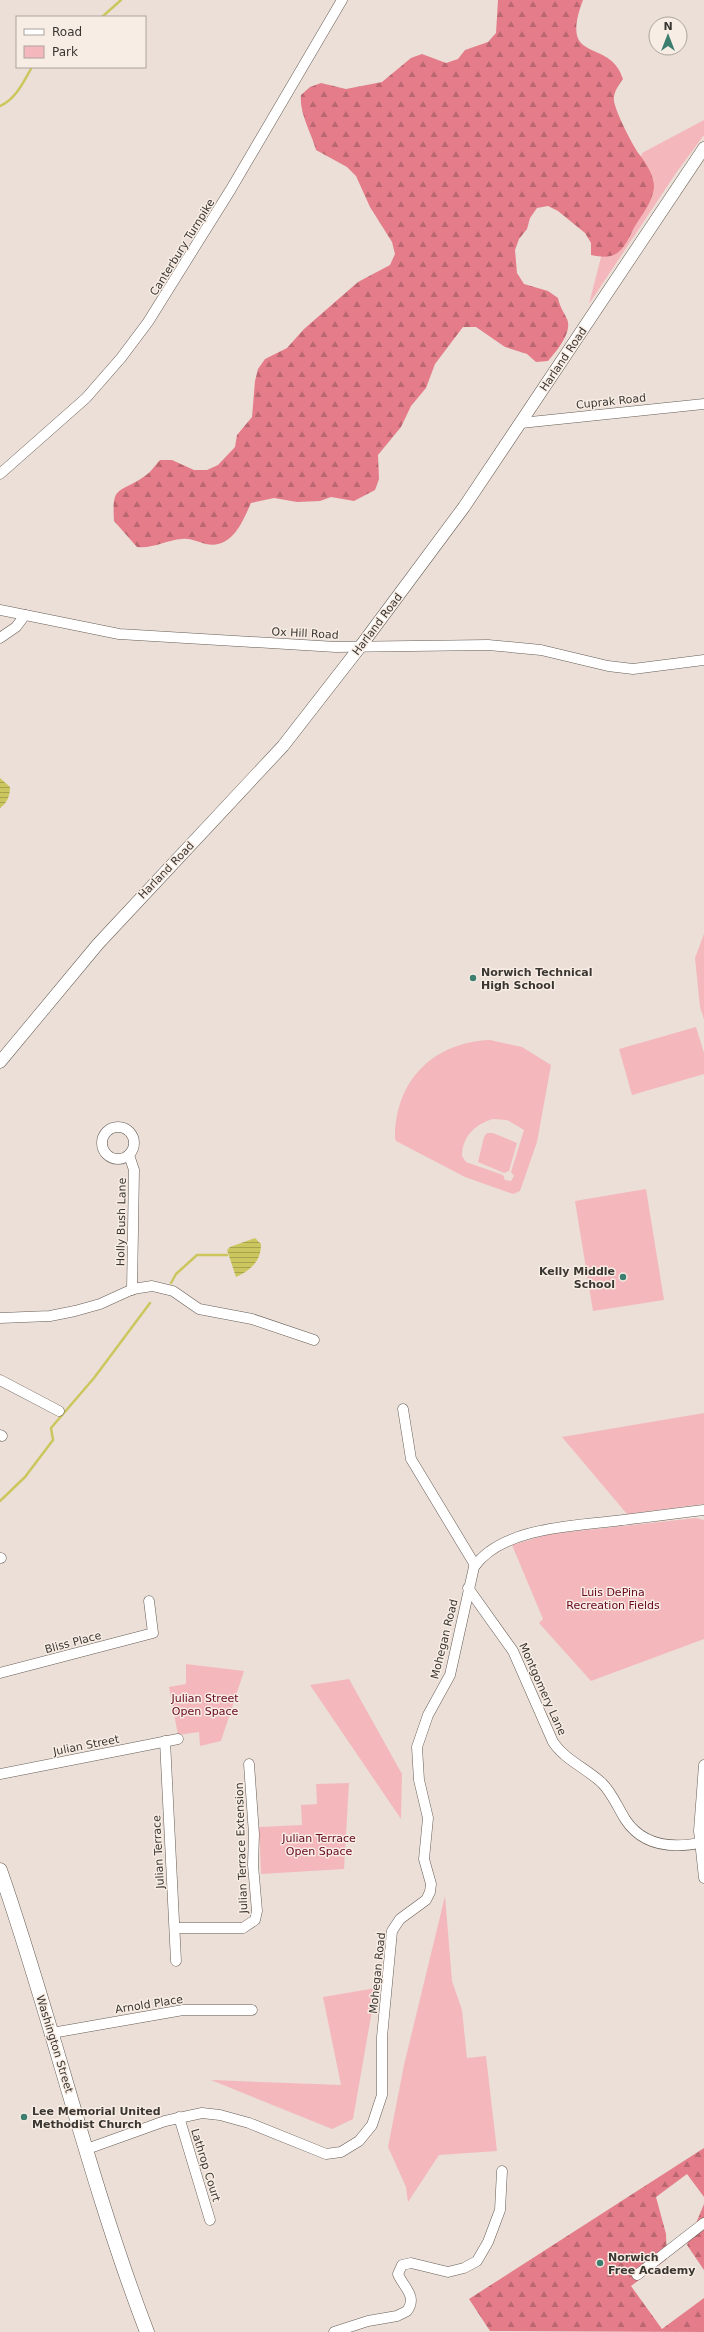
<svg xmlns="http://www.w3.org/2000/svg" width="704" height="2332" viewBox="0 0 704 2332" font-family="'DejaVu Sans',sans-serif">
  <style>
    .green { fill: #f4b8bc; fill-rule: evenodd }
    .forest { fill: url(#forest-firs) }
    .water { fill: url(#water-rules) }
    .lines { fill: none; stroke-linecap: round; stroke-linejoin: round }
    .stream { stroke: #cbc75e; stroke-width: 2.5 }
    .minor-casing { stroke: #675d55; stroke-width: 11 }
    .major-casing { stroke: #675d55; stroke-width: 13 }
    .highway-casing { stroke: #675d55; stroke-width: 15 }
    .minor { stroke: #fff; stroke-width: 10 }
    .major { stroke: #fff; stroke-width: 12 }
    .highway { stroke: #fff; stroke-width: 14 }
    .poi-dot { fill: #3c7e70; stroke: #f8ede4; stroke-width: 1.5 }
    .labels { text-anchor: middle; stroke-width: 3; stroke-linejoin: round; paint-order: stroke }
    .street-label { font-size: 11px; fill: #3a3632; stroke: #f8ede4 }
    .poi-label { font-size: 11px; font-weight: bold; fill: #3a3632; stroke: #f8ede4; text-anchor: start }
    .park-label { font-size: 11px; fill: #670722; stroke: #f8ede4 }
  </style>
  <defs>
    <pattern id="forest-firs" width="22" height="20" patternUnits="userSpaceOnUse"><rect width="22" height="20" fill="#e47d89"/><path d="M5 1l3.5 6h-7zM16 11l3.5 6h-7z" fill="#ba6771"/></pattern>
    <pattern id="water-rules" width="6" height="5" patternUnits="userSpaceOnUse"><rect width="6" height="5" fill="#cbc75e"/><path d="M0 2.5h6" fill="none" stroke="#a6a24e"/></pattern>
  </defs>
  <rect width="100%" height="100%" fill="#ebdfd7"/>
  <!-- green -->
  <g class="green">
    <polygon points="704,120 704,135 676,173 589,304 611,218 639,164 642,153"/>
    <polygon points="704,934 704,1019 700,1007 695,958"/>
    <polygon points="696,1027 704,1053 704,1074 632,1095 619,1049"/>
    <path d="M 490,1040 L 522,1047 L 551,1065 L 537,1142 L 520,1191 L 513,1194 L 465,1177 L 396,1141 L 395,1138 C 395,1081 433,1042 490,1040 ZM 493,1119 L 507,1120 L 524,1130 L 511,1172 L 514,1176 L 511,1181 L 505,1180 L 503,1175 L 466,1162 L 462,1156 C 462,1137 475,1124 493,1119 Z"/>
    <polygon points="487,1133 493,1133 517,1143 509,1171 504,1173 478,1162 484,1137"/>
    <polygon points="646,1189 664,1300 593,1311 575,1201"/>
    <polygon points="704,1413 704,1504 627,1514 562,1437"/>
    <polygon points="696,1518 704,1520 704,1639 591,1681 539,1623 543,1619 512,1545 550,1534"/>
    <polygon points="186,1664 244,1671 221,1741 200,1746 199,1732 178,1735 169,1687 186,1684"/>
    <polygon points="349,1679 402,1774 401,1819 310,1685"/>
    <polygon points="349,1783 344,1869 261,1874 259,1827 302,1825 301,1805 317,1804 316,1784"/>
    <polygon points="445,1896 452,1981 462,2010 467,2058 486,2056 497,2151 439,2155 408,2202 406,2187 388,2147 404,2065"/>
    <polygon points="376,1988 353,2119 332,2129 211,2080 341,2085 323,1997"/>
  </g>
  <!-- forest -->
  <g class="forest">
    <path d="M 498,0 L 583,0 C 558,67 610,36 623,79 C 618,86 613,93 614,101 C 616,113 632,144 639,154 C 646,163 654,175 654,187 C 652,206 638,218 631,234 C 621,254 614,260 591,255 L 591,243 L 585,233 L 558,211 L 548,206 L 537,208 L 530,218 L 527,229 L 519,239 L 515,250 L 517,273 L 524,284 L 548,291 L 558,298 C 560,307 563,311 567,319 C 573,332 556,352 548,361 L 536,362 L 527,354 L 505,347 L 476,327 L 463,327 L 435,364 L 426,388 L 411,406 L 401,427 L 378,455 L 379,479 L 375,490 L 354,501 L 331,497 L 320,501 L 297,502 L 274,498 L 251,503 C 242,523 232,549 206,544 C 197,542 191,538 182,539 C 166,540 153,549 137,547 L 114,521 C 112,486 117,494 142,478 C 149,474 154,467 160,460 L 172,460 L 194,470 L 207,470 L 218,465 L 235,447 L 237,435 L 252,417 L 255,381 L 258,369 L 265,359 L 287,348 L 304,329 L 358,282 L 390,265 L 395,254 L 392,242 L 370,207 L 356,176 L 347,167 L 316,150 C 311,132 299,113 301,95 L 310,87 L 321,83 L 346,89 L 382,82 L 411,58 L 422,54 L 446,63 L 458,59 L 465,50 L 488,42 L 496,33 Z"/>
    <polygon points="704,2148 704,2197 687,2174 656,2197 666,2234 667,2259 631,2286 662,2329 704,2298 704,2332 490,2331 469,2299"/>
    <polygon points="704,2204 704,2270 687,2245"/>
  </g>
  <!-- water -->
  <g class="water">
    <path d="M 0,778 L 10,787 C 10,796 7,803 0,808 Z"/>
    <path d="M 255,1238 L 261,1244 C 261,1261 251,1270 236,1277 L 227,1250 L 230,1247 Z"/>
  </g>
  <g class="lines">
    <!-- stream -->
    <g class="stream">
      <polyline points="102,17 121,0"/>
      <path d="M 0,106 C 16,99 24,81 32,67"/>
      <polyline points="171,1283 176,1274 197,1255 227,1255"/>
      <polyline points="0,1501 25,1477 53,1440 51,1428 94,1378 150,1303"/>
    </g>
    <defs>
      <g id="minor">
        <polyline points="521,423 704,404"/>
        <polyline points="0,474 86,398 121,358 148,322 231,189 342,0"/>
        <polyline points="0,610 119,634 336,647 488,645 541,650 608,666 633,669 704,660"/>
        <polyline points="0,638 16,627 25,615"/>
        <circle cx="118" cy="1143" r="16"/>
        <polyline points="129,1155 134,1170 132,1290"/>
        <polyline points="0,1318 50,1316 75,1311 100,1304 133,1289 152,1286 173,1291 199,1309 252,1319 314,1340"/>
        <polyline points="0,1380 59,1411"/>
        <polyline points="403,1409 411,1459 475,1565"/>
        <polyline points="0,1435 2,1436"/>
        <polyline points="0,1558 1,1558"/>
        <path d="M 468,1588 L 513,1651 L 553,1742 C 565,1760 586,1768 602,1783 C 612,1793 617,1806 625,1819 C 643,1847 673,1849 704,1842"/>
        <polyline points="0,1673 153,1633 149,1601"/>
        <polyline points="165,1741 176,1961"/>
        <polyline points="704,1765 699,1831 704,1878"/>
        <polyline points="0,1774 178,1739"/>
        <polyline points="175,1928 243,1928 255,1920 257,1911 253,1865 254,1834 249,1764"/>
        <polyline points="52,2033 183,2010 252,2010"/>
        <polyline points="179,2117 210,2220"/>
        <path d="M 87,2149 L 165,2121 L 202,2113 L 220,2115 L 249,2123 L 326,2154 L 341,2152 L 359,2141 L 372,2125 L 382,2095 L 382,2037 L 392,1931 L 400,1919 L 426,1900 L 430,1892 L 431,1884 L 424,1859 L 428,1818 L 419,1780 L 417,1747 L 428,1715 L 450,1675 L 474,1567 C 501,1528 572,1526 615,1521 C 645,1517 674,1514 704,1510"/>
        <polyline points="637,2275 704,2223"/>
        <path d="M 334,2332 L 368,2321 L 397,2316 L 407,2311 C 418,2296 403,2287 398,2274 L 402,2265 L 411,2263 L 448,2272 L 464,2268 L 477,2261 L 488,2242 L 500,2210 L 502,2171"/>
      </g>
      <polyline id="major" points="0,1062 98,944 283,746 360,647 464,507 704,148"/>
      <path id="highway" d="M 0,1870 C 53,2022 89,2181 147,2332"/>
    </defs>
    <!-- minor casing -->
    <use href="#minor" class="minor-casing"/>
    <!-- major casing -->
    <use href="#major" class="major-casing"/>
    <!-- highway casing -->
    <use href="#highway" class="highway-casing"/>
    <!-- minor -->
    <use href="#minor" class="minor"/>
    <!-- major -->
    <use href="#major" class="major"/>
    <!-- highway -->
    <use href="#highway" class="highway"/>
  </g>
  <!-- markers -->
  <g class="poi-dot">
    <circle cx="473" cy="978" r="4"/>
    <circle cx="623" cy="1277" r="4"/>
    <circle cx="24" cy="2117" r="4"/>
    <circle cx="600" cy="2263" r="4"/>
  </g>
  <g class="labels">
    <!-- street labels -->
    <g class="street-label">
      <text transform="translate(182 247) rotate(-58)" y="4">Canterbury Turnpike</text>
      <text transform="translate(563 359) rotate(-56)" y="4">Harland Road</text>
      <text transform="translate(611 401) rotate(-6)" y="4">Cuprak Road</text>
      <text transform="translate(377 624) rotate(-53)" y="4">Harland Road</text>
      <text transform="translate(305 633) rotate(3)" y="4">Ox Hill Road</text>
      <text transform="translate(166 870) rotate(-46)" y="4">Harland Road</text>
      <text transform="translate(121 1222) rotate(-89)" y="4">Holly Bush Lane</text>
      <text transform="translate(444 1639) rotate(-76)" y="4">Mohegan Road</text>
      <text transform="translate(73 1642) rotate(-15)" y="4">Bliss Place</text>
      <text transform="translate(543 1689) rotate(66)" y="4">Montgomery Lane</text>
      <text transform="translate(86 1745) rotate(-11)" y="4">Julian Street</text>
      <text transform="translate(241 1848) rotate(-92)" y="4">Julian Terrace Extension</text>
      <text transform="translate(158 1852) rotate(-93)" y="4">Julian Terrace</text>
      <text transform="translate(377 1973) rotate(-84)" y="4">Mohegan Road</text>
      <text transform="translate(149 2004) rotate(-9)" y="4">Arnold Place</text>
      <text transform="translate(55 2044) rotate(73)" y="4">Washington Street</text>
      <text transform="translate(206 2165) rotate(73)" y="4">Lathrop Court</text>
    </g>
    <!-- poi labels -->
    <g class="poi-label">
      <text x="481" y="976">Norwich Technical<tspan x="481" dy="13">High School</tspan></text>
      <text x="615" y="1275" text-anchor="end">Kelly Middle<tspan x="615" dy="13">School</tspan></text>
      <text x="32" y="2115">Lee Memorial United<tspan x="32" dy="13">Methodist Church</tspan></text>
      <text x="608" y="2261">Norwich<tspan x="608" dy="13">Free Academy</tspan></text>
    </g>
    <!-- park labels -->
    <g class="park-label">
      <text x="613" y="1596">Luis DePina<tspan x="613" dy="13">Recreation Fields</tspan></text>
      <text x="205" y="1702">Julian Street<tspan x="205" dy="13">Open Space</tspan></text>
      <text x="319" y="1842">Julian Terrace<tspan x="319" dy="13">Open Space</tspan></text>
    </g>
  </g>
  <!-- legend -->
  <rect x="16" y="16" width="130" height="52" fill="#f8ede4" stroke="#aca49d"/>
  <rect x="24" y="29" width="20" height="6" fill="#ffffff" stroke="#aca49d"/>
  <text x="52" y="36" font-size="12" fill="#3a3632">Road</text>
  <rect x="24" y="46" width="20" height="12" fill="#f4b8bc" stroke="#aca49d"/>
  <text x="52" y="56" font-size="12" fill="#3a3632">Park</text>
  <!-- north arrow -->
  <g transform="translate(668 36)"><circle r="19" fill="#f8ede4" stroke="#aca49d"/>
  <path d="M0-3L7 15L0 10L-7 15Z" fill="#3c7e70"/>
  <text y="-6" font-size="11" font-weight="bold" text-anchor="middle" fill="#3a3632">N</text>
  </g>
</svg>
